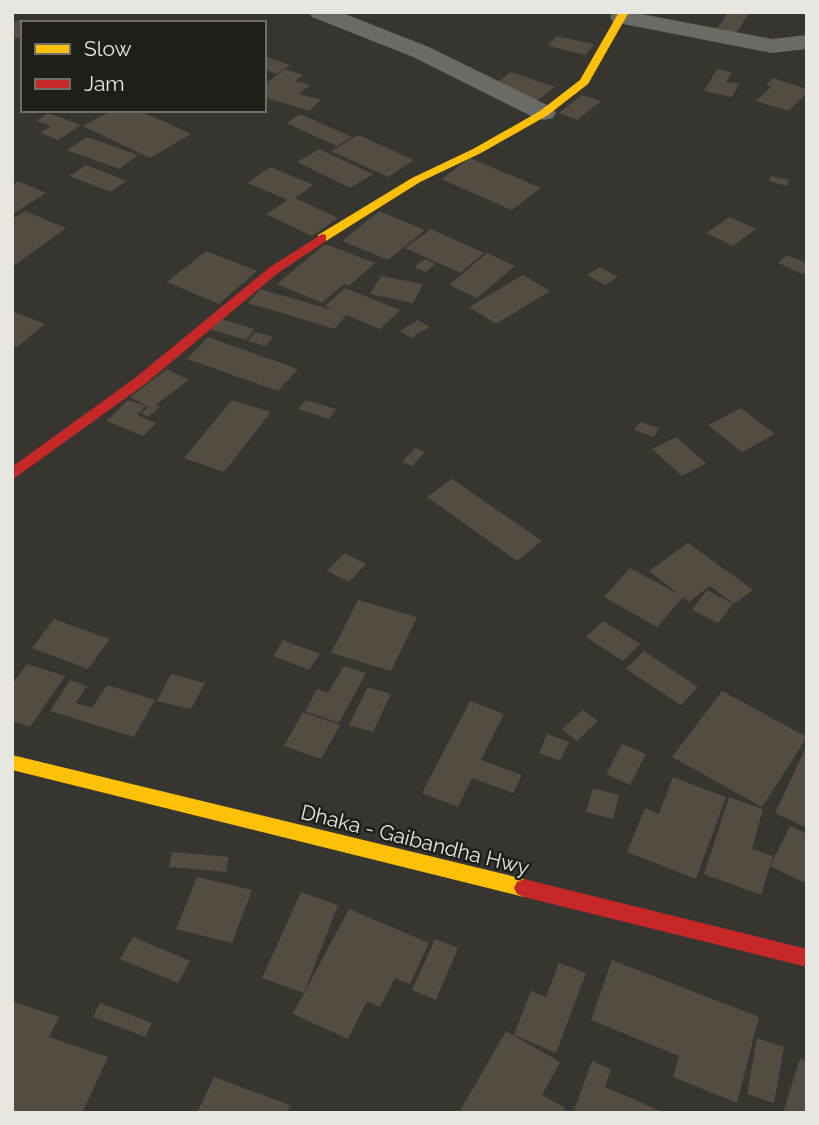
<svg xmlns="http://www.w3.org/2000/svg" width="819" height="1125" viewBox="0 0 819 1125" font-family="Raleway,sans-serif">
  <style>
    .building { fill: #534c40 }
    .lines { fill: none; stroke-linecap: round; stroke-linejoin: round }
    .street { fill: #696c65; fill-rule: evenodd }
    .slow { fill: #ffc107; fill-rule: evenodd }
    .jam { fill: #c62828; fill-rule: evenodd }
    .labels { text-anchor: middle; stroke-width: 5; stroke-linejoin: round; paint-order: stroke }
    .street-label { font-size: 21px; fill: #e7e7e1; stroke: #1f1f1a }
  </style>
  <rect width="100%" height="100%" fill="#363530"/>
  <!-- building -->
  <g class="building">
    <polygon points="728,12 750,12 736,33 717,29"/>
    <polygon points="21,19 27,23 23,23 23,36 12,40 12,23"/>
    <polygon points="556,36 594,44 586,55 548,46"/>
    <polygon points="264,56 290,65 277,74 264,69"/>
    <polygon points="285,69 303,75 295,81 310,85 299,94 321,100 309,111 264,97 264,85"/>
    <polygon points="717,69 732,72 726,82 739,84 732,97 704,91"/>
    <polygon points="511,72 555,87 536,102 492,86"/>
    <polygon points="773,78 807,89 807,93 788,111 756,101 771,87 766,85"/>
    <polygon points="582,95 601,101 577,120 559,113"/>
    <polygon points="113,110 138,110 191,134 150,158 83,126"/>
    <polygon points="48,113 81,125 58,140 40,133 51,126 36,121"/>
    <polygon points="300,114 352,137 337,146 286,123"/>
    <polygon points="358,135 414,160 388,177 331,151"/>
    <polygon points="87,137 138,155 119,169 67,150"/>
    <polygon points="319,149 373,174 350,188 297,162"/>
    <polygon points="470,158 541,188 512,210 441,179"/>
    <polygon points="86,165 127,181 111,192 69,176"/>
    <polygon points="270,167 314,185 295,198 338,218 312,236 266,214 288,200 247,183"/>
    <polygon points="771,176 789,180 787,186 768,181"/>
    <polygon points="18,181 46,193 12,215 12,185"/>
    <polygon points="25,211 66,228 15,265 12,264 12,219"/>
    <polygon points="379,211 425,230 388,260 342,241"/>
    <polygon points="730,217 756,229 733,246 706,233"/>
    <polygon points="431,229 484,253 460,273 405,248"/>
    <polygon points="325,244 375,263 349,286 344,284 322,303 277,284"/>
    <polygon points="206,251 257,271 219,304 167,282"/>
    <polygon points="487,253 515,266 477,298 449,285"/>
    <polygon points="787,255 807,263 807,271 803,274 778,263"/>
    <polygon points="425,259 436,264 425,272 414,267"/>
    <polygon points="600,267 618,277 605,285 587,275"/>
    <polygon points="523,275 550,291 496,324 469,307"/>
    <polygon points="381,276 423,284 413,303 370,294"/>
    <polygon points="345,288 400,310 380,329 346,315 335,329 248,303 260,289 336,311 325,306"/>
    <polygon points="12,311 45,324 17,347 12,345"/>
    <polygon points="221,319 255,329 246,340 211,330"/>
    <polygon points="418,320 429,327 411,338 400,331"/>
    <polygon points="256,332 273,337 266,346 248,341"/>
    <polygon points="208,337 298,369 278,391 187,359"/>
    <polygon points="167,369 188,380 156,405 160,407 148,417 141,413 148,407 152,409 130,397"/>
    <polygon points="128,400 146,406 137,415 156,423 143,436 106,421"/>
    <polygon points="232,400 271,412 224,472 184,458"/>
    <polygon points="306,400 336,409 329,419 298,409"/>
    <polygon points="741,408 775,434 742,452 708,425"/>
    <polygon points="640,422 659,428 654,437 634,430"/>
    <polygon points="676,437 706,463 682,476 652,449"/>
    <polygon points="415,448 425,452 412,466 402,462"/>
    <polygon points="452,479 542,541 517,561 427,497"/>
    <polygon points="688,543 753,590 734,604 710,586 689,602 683,597 657,627 604,597 630,568 680,595 649,571"/>
    <polygon points="345,553 366,564 349,582 327,571"/>
    <polygon points="707,590 733,604 718,623 692,610"/>
    <polygon points="358,600 417,617 391,671 331,653"/>
    <polygon points="54,619 110,639 88,669 32,648"/>
    <polygon points="603,621 640,644 623,661 586,637"/>
    <polygon points="283,640 320,654 309,670 273,656"/>
    <polygon points="644,651 698,687 681,705 626,669"/>
    <polygon points="27,664 65,676 30,727 12,721 12,684"/>
    <polygon points="344,666 366,673 339,723 305,711 317,689 328,693"/>
    <polygon points="171,674 205,683 191,709 157,701"/>
    <polygon points="70,680 87,686 76,703 92,708 107,685 155,700 134,737 50,711"/>
    <polygon points="368,687 391,694 373,732 349,725"/>
    <polygon points="722,691 807,737 762,807 672,757"/>
    <polygon points="470,701 504,714 481,760 522,775 513,793 472,778 458,807 422,793"/>
    <polygon points="583,710 598,721 577,741 562,729"/>
    <polygon points="303,712 340,725 321,759 284,746"/>
    <polygon points="547,734 569,742 560,761 539,753"/>
    <polygon points="622,744 646,754 630,785 606,774"/>
    <polygon points="807,745 807,828 775,813"/>
    <polygon points="673,777 726,797 696,879 627,852 645,808 659,814"/>
    <polygon points="593,788 619,795 613,819 586,812"/>
    <polygon points="729,797 763,809 752,849 773,856 770,866 790,826 807,834 807,884 770,866 761,895 704,874"/>
    <polygon points="172,852 229,857 226,872 169,867"/>
    <polygon points="197,877 252,890 232,943 176,929"/>
    <polygon points="301,892 338,905 304,993 262,978"/>
    <polygon points="349,909 429,943 410,984 395,978 380,1007 367,1001 348,1039 293,1014"/>
    <polygon points="133,937 190,961 178,983 120,959"/>
    <polygon points="435,939 458,948 436,1000 412,990"/>
    <polygon points="612,960 759,1017 737,1103 673,1077 679,1056 591,1020"/>
    <polygon points="559,963 586,973 556,1053 514,1035 531,991 546,997"/>
    <polygon points="12,1001 59,1017 49,1037 108,1057 82,1113 12,1113"/>
    <polygon points="100,1003 152,1023 145,1037 93,1017"/>
    <polygon points="506,1031 560,1062 542,1095 565,1108 563,1113 460,1111"/>
    <polygon points="757,1038 784,1047 774,1103 747,1094"/>
    <polygon points="800,1058 807,1061 807,1113 783,1113"/>
    <polygon points="592,1061 611,1069 605,1087 665,1113 573,1113"/>
    <polygon points="214,1077 290,1105 287,1113 197,1113"/>
  </g>
  <g class="lines">
    <!-- street -->
    <g class="street">
      <polygon points="309,12 340,12 429,47 553,108 556,113 553,118 544,120 535,118 413,57 312,17"/>
      <polygon points="613,12 631,12 772,39 807,35 807,49 772,53 613,22 610,17"/>
    </g>
    <!-- slow -->
    <g class="slow">
      <polygon points="619,12 629,12 588,84 548,115 481,153 420,182 326,241 318,241 318,235 412,178 473,149 540,111 580,80"/>
      <polygon points="12,755 524,879 531,882 534,888 531,894 524,897 12,770"/>
    </g>
    <!-- jam -->
    <g class="jam">
      <polygon points="322,234 326,235 326,241 278,273 145,384 12,480 12,467 135,378 270,267"/>
      <polygon points="524,879 807,949 807,967 524,897 517,894 514,888 517,882"/>
    </g>
  </g>
  <g class="labels">
    <!-- street labels -->
    <g class="street-label">
      <text transform="translate(415 840) rotate(14)" y="7">Dhaka - Gaibandha Hwy</text>
    </g>
  </g>
  <!-- border -->
  <rect width="819" height="1125" fill="none" stroke="#e7e7e1" stroke-width="28"/>
  <!-- legend -->
  <rect x="21" y="21" width="245" height="91" fill="#1f1f1a" stroke="#6f6f6a" stroke-width="2"/>
  <rect x="35" y="44" width="35" height="10" fill="#ffc107" stroke="#6f6f6a" stroke-width="2"/>
  <text x="84" y="56" font-size="21" fill="#e7e7e1">Slow</text>
  <rect x="35" y="79" width="35" height="10" fill="#c62828" stroke="#6f6f6a" stroke-width="2"/>
  <text x="84" y="91" font-size="21" fill="#e7e7e1">Jam</text>
</svg>
